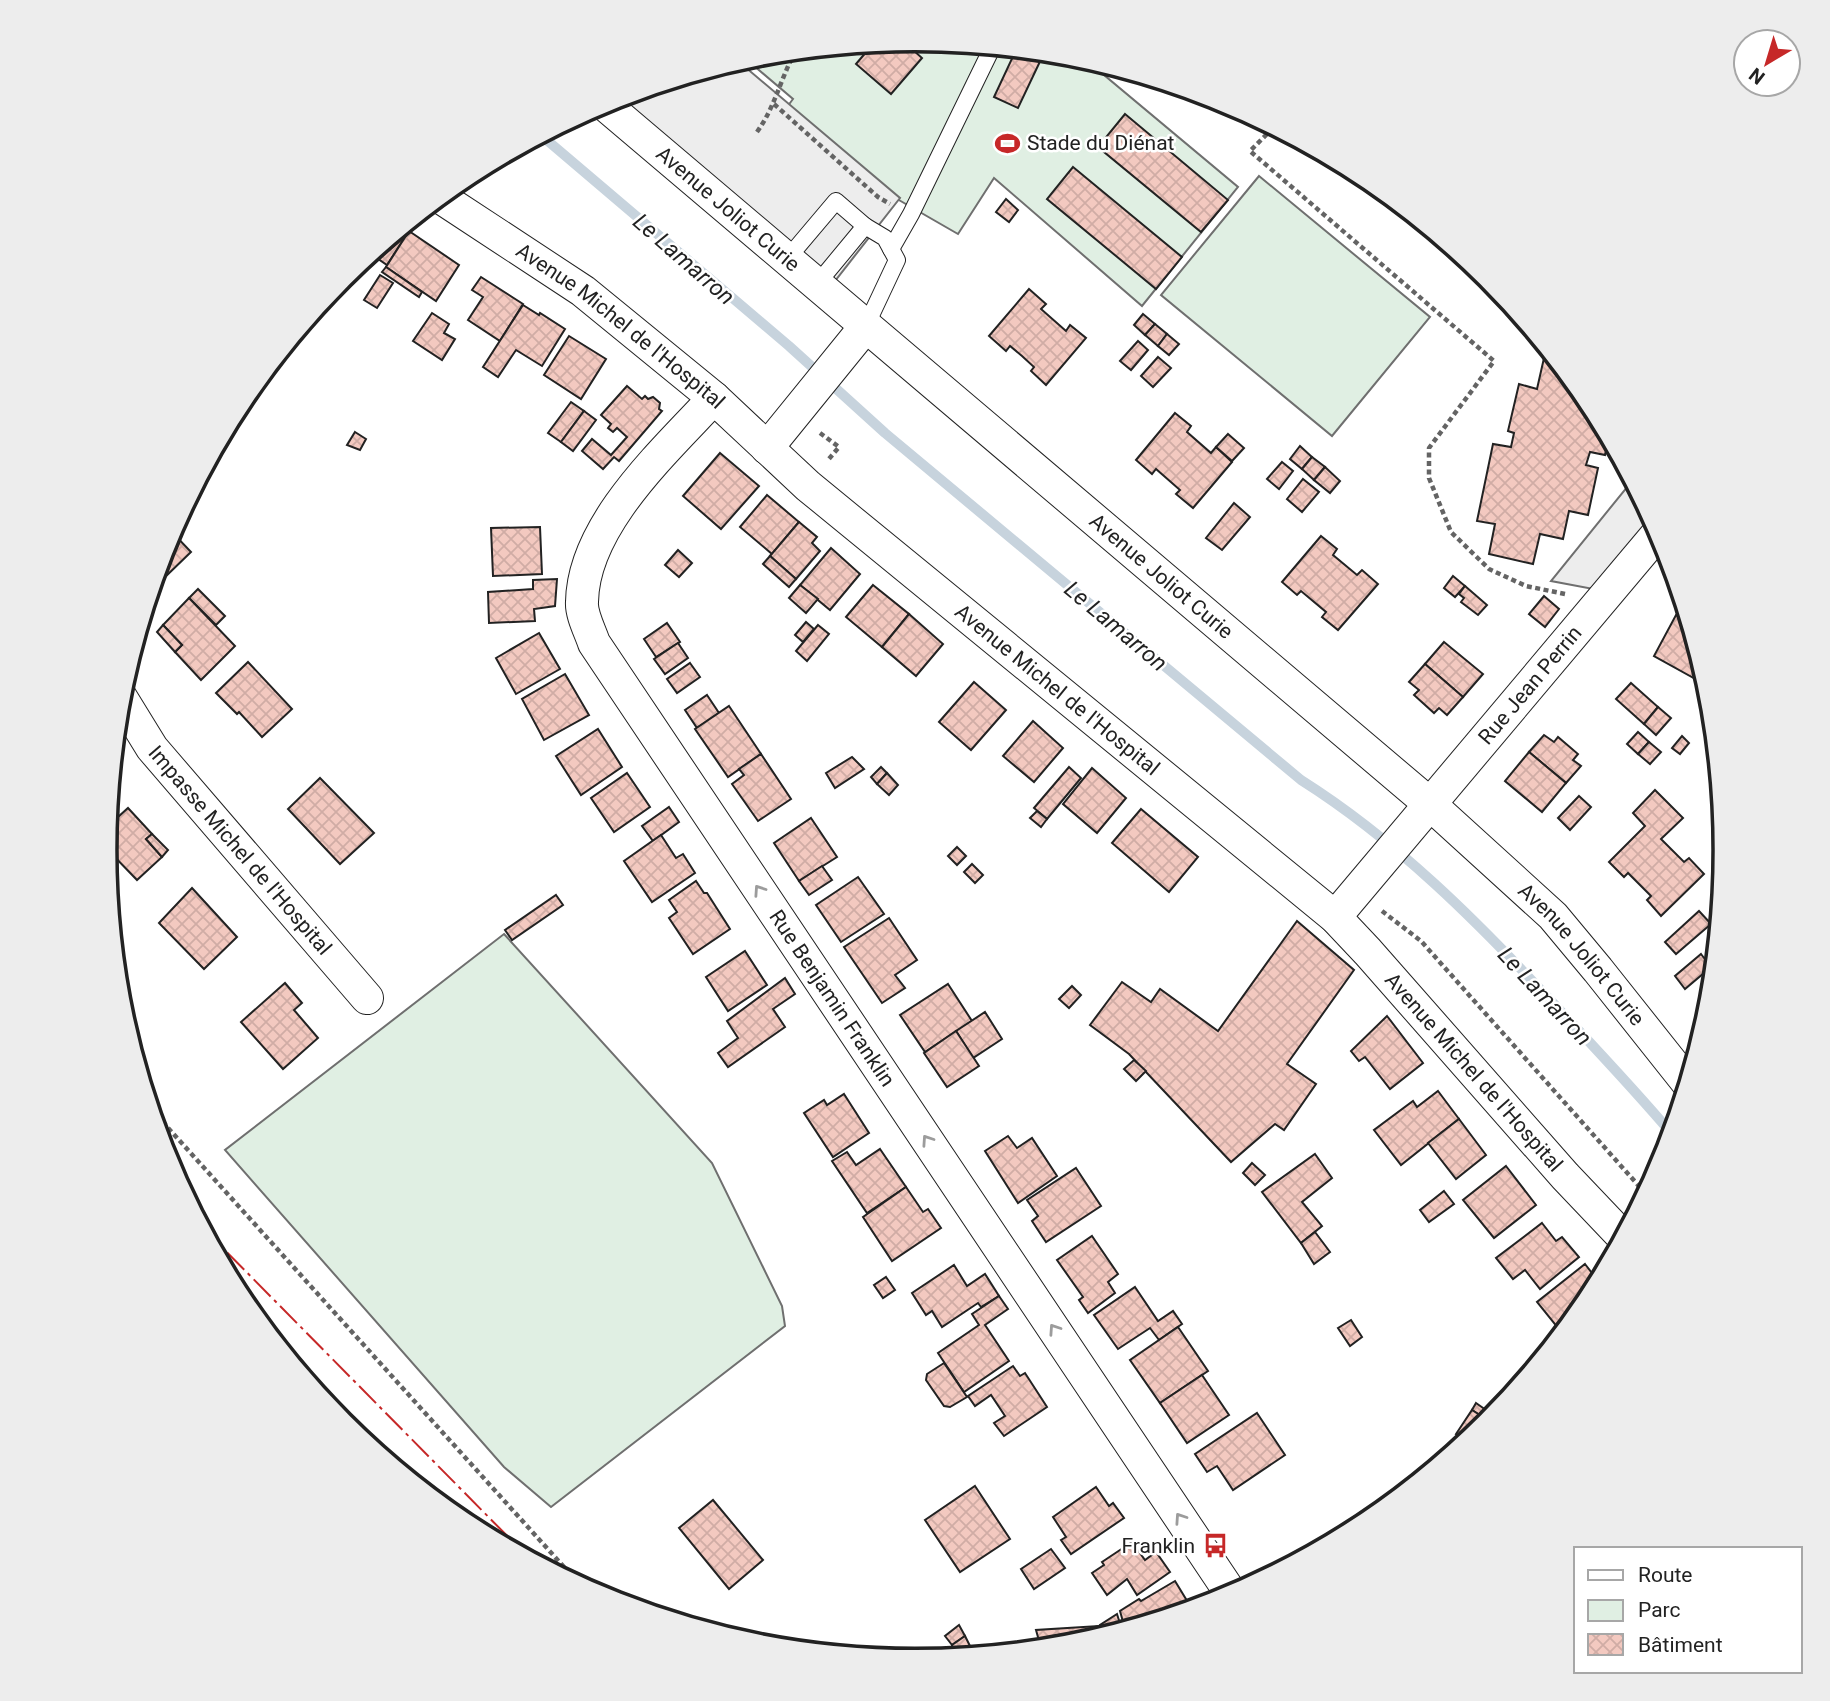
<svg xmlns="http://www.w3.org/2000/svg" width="1830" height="1701" viewBox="0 0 1830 1701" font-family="Roboto,sans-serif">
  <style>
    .green { fill: #e0efe3; stroke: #6f6f6f; stroke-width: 2 }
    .parking { fill: #ededed; stroke: #6f6f6f; stroke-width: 2 }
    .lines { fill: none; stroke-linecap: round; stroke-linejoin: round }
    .stream { stroke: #c7d3dd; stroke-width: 10 }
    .building { fill: url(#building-cross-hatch); stroke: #222; stroke-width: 2 }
    .service-casing { stroke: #222; stroke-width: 18 }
    .minor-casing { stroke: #222; stroke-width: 34 }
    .path { stroke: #646464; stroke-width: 4.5; stroke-dasharray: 5 3.5; stroke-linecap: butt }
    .service { stroke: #fff; stroke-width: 16 }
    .minor { stroke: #fff; stroke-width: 32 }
    .power { stroke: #c62828; stroke-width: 2; stroke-dasharray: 24 5 3.5 5; stroke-linecap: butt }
    .oneway { stroke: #9c9c9c }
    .labels { text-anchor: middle; stroke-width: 5; stroke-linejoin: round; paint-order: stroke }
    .poi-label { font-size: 21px; fill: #222; stroke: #fff; text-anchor: start }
    .street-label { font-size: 21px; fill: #222; stroke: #fff }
    .water-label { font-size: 23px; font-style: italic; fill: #222; stroke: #fff }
    .rim { fill: none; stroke: #222; stroke-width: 3.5 }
  </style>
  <defs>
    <pattern id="building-cross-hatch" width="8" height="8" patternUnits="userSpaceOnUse" patternTransform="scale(1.75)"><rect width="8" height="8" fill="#f3c9c0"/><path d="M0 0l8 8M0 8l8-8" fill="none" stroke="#d0aca5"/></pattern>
  </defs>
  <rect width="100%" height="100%" fill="#fff"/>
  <!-- green -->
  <g class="green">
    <polygon points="915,40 1073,56 1086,60 1238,187 1142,306 994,178 958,234 885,192 787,107 793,99 746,59 757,56"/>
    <polygon points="1259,176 1430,317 1332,436 1161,295"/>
    <polygon points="504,934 712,1163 782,1306 785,1326 551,1507 504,1467 225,1150"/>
  </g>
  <!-- parking -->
  <g class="parking">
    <polygon points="738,61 900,198 835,281 618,98"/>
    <polygon points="1632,481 1659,532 1609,592 1551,581"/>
  </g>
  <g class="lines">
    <!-- stream -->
    <path class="stream" d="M 542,136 L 789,346 L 885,433 L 1301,780 C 1396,840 1477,921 1553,1003 C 1593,1046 1634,1089 1672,1134"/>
  </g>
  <!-- building -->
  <g class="building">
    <polygon points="903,41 922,58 891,94 856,64 873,44"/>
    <polygon points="1016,50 1044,53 1018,108 994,97"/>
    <polygon points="1125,114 1228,200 1201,232 1098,147"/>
    <polygon points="1073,167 1182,257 1156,289 1047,199"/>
    <polygon points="1006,199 1018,210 1009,222 996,212"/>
    <polygon points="403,228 409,231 387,265 371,254"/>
    <polygon points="409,231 459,265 436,301 386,267"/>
    <polygon points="386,267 422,292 419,297 382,272"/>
    <polygon points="380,275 393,283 377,308 364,300"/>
    <polygon points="481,277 523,304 500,341 468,320 483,297 472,290"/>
    <polygon points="1029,289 1046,304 1041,309 1066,331 1070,325 1086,338 1046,385 1031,371 1034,367 1022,356 1010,346 1006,351 989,336"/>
    <polygon points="523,305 539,315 540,313 565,329 542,366 516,350 498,377 483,367"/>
    <polygon points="432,313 449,324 444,333 455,339 442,360 413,341"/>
    <polygon points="1143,314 1155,324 1145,335 1134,325"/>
    <polygon points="1155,324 1167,334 1158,346 1145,335"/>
    <polygon points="1167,334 1179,344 1169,355 1158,346"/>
    <polygon points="569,336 606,359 581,399 544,375"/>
    <polygon points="1138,341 1148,350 1131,370 1120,361"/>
    <polygon points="1158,357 1171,368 1153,387 1141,376"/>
    <polygon points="1544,358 1553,360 1554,358 1589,401 1609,439 1605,455 1590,452 1586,465 1598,468 1588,515 1569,511 1563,539 1540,534 1533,564 1489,554 1495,524 1477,521 1493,444 1511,447 1514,433 1508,431 1519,384 1537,389"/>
    <polygon points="627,386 642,399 645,396 648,399 653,397 660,403 659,409 662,411 619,461 614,457 603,469 582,451 592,439 611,455 627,437 617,428 613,432 608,428 611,424 601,415"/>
    <polygon points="571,402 584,411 561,442 548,433"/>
    <polygon points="584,411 596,420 573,451 561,442"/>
    <polygon points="1175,413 1191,426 1187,432 1211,453 1216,447 1232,462 1193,508 1176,494 1180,490 1156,469 1152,474 1136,460"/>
    <polygon points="355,432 366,439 360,450 347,445"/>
    <polygon points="1228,434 1244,448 1232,461 1216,447"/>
    <polygon points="1300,446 1312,457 1302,469 1290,459"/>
    <polygon points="720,453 759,486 721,529 683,496"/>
    <polygon points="1312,457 1325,467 1314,480 1302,469"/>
    <polygon points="1282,462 1293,471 1279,489 1267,479"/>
    <polygon points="1325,467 1340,481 1330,493 1314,480"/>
    <polygon points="1303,479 1319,492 1302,512 1287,499"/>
    <polygon points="767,495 799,522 772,554 740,527"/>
    <polygon points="1234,503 1250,517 1222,550 1206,538"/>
    <polygon points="799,522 817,537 812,543 820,551 796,579 770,556"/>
    <polygon points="540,527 542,574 493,576 491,528"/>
    <polygon points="171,531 191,552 161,581 156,575"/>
    <polygon points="1321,536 1337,549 1333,555 1357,575 1362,570 1378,584 1338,630 1322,617 1326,612 1301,591 1297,595 1282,582"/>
    <polygon points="831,548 860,574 830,610 800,585"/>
    <polygon points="678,550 692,563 679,577 665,565"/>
    <polygon points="770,556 796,579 789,587 763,564"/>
    <polygon points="1453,576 1465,586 1455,597 1444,588"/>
    <polygon points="557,579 555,606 534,609 535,621 489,623 488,592 533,589 533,580"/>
    <polygon points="800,585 818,599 806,613 789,598"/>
    <polygon points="873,585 909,614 882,647 846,617"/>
    <polygon points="1465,586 1487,605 1478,615 1461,602 1464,598 1459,594"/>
    <polygon points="198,589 225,616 216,625 189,598"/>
    <polygon points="1544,596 1559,609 1545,627 1529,614"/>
    <polygon points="189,598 235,646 201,680 175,652 182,645 163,625"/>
    <polygon points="909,614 943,644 916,676 882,647"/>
    <polygon points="1676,615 1688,621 1708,686 1654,656"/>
    <polygon points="806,622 814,629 803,642 795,635"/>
    <polygon points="667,623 680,642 656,657 644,639"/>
    <polygon points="163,625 182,645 175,652 157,632"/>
    <polygon points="818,625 829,634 807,661 796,651"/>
    <polygon points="539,633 560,669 516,694 496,658"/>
    <polygon points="1444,642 1483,674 1463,697 1425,664"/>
    <polygon points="678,643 688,658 665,674 654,659"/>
    <polygon points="248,662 292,709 262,737 239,712 237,714 216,693"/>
    <polygon points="690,663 700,677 677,693 667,679"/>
    <polygon points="1425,664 1463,697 1447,715 1439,708 1434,713 1414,695 1419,690 1409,682"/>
    <polygon points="565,674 589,715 544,740 522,699"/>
    <polygon points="974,682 1006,710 971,750 939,722"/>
    <polygon points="1631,683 1658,707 1644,724 1616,699"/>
    <polygon points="707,695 719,713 697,728 685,710"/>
    <polygon points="729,706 761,754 728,777 695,729"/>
    <polygon points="1658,707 1671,718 1656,735 1644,724"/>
    <polygon points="1033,721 1063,748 1034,782 1003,756"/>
    <polygon points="598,729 622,767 581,795 556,756"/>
    <polygon points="1638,732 1649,742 1638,754 1627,744"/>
    <polygon points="1544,735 1554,742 1558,737 1578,754 1573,760 1581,766 1566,783 1529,752"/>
    <polygon points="1682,736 1689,743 1680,754 1672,748"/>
    <polygon points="1649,742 1661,752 1650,764 1638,754"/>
    <polygon points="1529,752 1566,783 1542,812 1505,781"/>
    <polygon points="761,754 791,799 758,821 732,784 744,775 739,769"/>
    <polygon points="852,757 864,769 835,788 826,773"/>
    <polygon points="881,767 887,773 877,784 871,777"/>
    <polygon points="1069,767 1081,778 1047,819 1034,808"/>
    <polygon points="1092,768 1126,798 1097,833 1063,804"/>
    <polygon points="627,773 650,807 614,832 591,798"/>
    <polygon points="887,773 898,785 889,795 877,784"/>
    <polygon points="320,778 374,833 340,864 288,809"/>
    <polygon points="1655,790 1683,818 1661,839 1684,862 1689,858 1704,874 1661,916 1647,900 1651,896 1628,873 1624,877 1609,862 1645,826 1633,813"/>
    <polygon points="1579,796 1591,807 1570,830 1558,818"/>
    <polygon points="669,807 679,822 653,841 642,826"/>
    <polygon points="128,808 152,834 146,839 162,857 137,880 105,847 107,827"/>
    <polygon points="1141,809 1198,857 1169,892 1112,843"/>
    <polygon points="1037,811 1047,819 1041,827 1030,818"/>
    <polygon points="811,818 837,857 799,881 774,843"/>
    <polygon points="152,834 168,850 162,857 146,839"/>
    <polygon points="661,835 676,858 683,854 695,873 652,902 624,861"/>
    <polygon points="957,847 966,856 957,865 948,856"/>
    <polygon points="972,864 983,875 975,883 964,872"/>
    <polygon points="822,866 832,880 809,895 799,881"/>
    <polygon points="858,877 884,914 841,942 816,905"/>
    <polygon points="696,881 704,893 707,893 730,929 693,954 669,918 677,912 669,900"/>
    <polygon points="192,888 237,937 204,969 159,923"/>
    <polygon points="556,895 563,905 512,940 505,930"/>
    <polygon points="1699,911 1711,924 1676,954 1665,942"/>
    <polygon points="889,918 917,960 895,975 905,988 882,1003 844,947"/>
    <polygon points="1297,921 1354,970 1287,1064 1316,1084 1284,1130 1275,1124 1231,1162 1129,1054 1090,1025 1122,982 1151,1002 1160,989 1218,1031"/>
    <polygon points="745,951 767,985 728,1011 706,977"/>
    <polygon points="1701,954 1711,967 1685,989 1675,976"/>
    <polygon points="785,978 795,994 773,1009 785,1027 728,1067 718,1053 738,1038 727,1021"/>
    <polygon points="285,983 302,1003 294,1010 318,1038 283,1069 241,1022"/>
    <polygon points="948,984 972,1021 925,1052 900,1015"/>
    <polygon points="1072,986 1081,995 1069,1008 1059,999"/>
    <polygon points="985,1012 1002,1039 973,1058 956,1031"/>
    <polygon points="1387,1016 1423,1063 1390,1089 1365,1057 1359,1061 1351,1051"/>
    <polygon points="956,1031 979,1066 947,1087 924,1053"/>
    <polygon points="1134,1060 1146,1071 1136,1081 1124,1069"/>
    <polygon points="1438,1091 1459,1119 1401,1165 1374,1130 1413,1101 1417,1107"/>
    <polygon points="844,1094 869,1133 833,1157 804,1113 824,1100 827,1105"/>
    <polygon points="1459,1119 1486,1155 1456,1179 1428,1143"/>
    <polygon points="1008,1136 1017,1148 1032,1138 1057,1176 1018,1203 985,1151"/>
    <polygon points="880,1149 906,1187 867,1213 832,1161 847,1152 856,1165"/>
    <polygon points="1315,1154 1332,1178 1302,1202 1322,1226 1301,1243 1262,1192"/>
    <polygon points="1252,1163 1265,1175 1255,1185 1243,1173"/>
    <polygon points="1506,1166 1536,1205 1494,1238 1463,1200"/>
    <polygon points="1076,1168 1101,1206 1046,1242 1032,1221 1038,1216 1027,1200"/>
    <polygon points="906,1187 923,1212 928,1209 941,1228 892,1261 863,1217"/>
    <polygon points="1444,1191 1454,1204 1429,1222 1420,1210"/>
    <polygon points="1542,1223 1556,1241 1562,1237 1579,1257 1540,1289 1525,1270 1513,1279 1496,1258"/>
    <polygon points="1315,1232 1330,1252 1314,1264 1301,1243"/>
    <polygon points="1092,1236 1118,1274 1108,1282 1115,1293 1088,1313 1079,1300 1083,1297 1057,1260"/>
    <polygon points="1585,1264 1595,1277 1592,1280 1596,1286 1588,1301 1562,1333 1537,1302"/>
    <polygon points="954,1265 967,1286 985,1274 999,1296 981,1307 978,1303 942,1327 932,1311 926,1315 912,1293"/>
    <polygon points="886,1277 895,1290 883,1298 874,1285"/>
    <polygon points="1135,1287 1158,1321 1173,1311 1182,1324 1159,1340 1150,1328 1118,1349 1094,1315"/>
    <polygon points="999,1296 1008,1309 985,1325 1009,1361 964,1392 938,1353 979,1325 972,1314"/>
    <polygon points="1351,1320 1362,1337 1350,1346 1338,1328"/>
    <polygon points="1178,1327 1208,1371 1160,1403 1130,1360"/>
    <polygon points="944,1363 967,1397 950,1407 944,1406 926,1380 927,1374"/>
    <polygon points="1013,1366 1020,1376 1025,1373 1047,1407 1004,1436 994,1423 1005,1416 991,1395 975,1406 968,1396"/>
    <polygon points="1202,1375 1229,1415 1187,1443 1160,1403"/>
    <polygon points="1476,1403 1493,1415 1489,1421 1472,1410"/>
    <polygon points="1472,1410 1489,1421 1494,1415 1488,1424 1468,1440 1456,1434"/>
    <polygon points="1257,1413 1285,1455 1233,1490 1217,1466 1207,1472 1195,1454"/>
    <polygon points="975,1486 1010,1539 960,1572 925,1520"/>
    <polygon points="1096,1487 1109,1506 1113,1503 1124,1518 1071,1554 1061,1540 1066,1537 1053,1517"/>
    <polygon points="713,1500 763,1560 729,1589 679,1528"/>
    <polygon points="1132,1542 1145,1560 1156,1552 1170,1572 1137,1595 1127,1579 1107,1595 1092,1573 1104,1565 1102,1562"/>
    <polygon points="1051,1549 1065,1568 1034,1589 1021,1569"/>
    <polygon points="1175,1581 1192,1609 1125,1629 1120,1611 1139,1599 1141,1601"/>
    <polygon points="1117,1614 1122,1630 1103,1636 1100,1625"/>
    <polygon points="959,1625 965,1636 952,1645 945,1636"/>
    <polygon points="1099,1626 1103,1636 1073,1645 1041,1648 1036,1630"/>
    <polygon points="965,1636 970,1646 964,1650 966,1656 955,1657 952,1645"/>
  </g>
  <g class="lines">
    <defs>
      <g id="service">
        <polyline points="891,249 911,214 992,48"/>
        <polyline points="787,259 836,201 865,226"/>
        <polyline points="817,284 865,226 885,238 897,260 866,326"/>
      </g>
      <g id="minor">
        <path id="s1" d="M 603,103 L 1431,805 L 1553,916 L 1598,970 L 1687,1082"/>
        <path id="s2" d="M 440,197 L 583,291 L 714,398 L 808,486 L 1335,917 L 1368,952 L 1565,1176 L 1623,1237"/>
        <path id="s3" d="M 714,398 C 664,452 583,525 582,602 C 581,614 590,631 594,643 L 1232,1595"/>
        <polyline points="767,448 866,326"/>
        <path id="s4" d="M 120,696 L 152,748 L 367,998"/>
        <path id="s5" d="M 1335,917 L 1659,532"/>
      </g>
    </defs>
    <!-- service casing -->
    <use href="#service" class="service-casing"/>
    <!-- minor casing -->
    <use href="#minor" class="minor-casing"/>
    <!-- path -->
    <g class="path">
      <polyline points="774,104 878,197 890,204"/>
      <polyline points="1273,128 1250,151 1494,361 1429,448 1429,478 1451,532 1489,569 1526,586 1565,594"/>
      <path d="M 757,132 C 775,107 780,80 795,52"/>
      <polyline points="820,433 839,447 828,460"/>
      <polyline points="1382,911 1421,941 1646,1194"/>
      <polyline points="151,1109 582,1587"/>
    </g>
    <!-- service -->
    <use href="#service" class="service"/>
    <!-- minor -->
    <use href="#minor" class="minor"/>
    <!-- power -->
    <polyline class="power" points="201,1226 529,1558"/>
  </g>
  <!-- one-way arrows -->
  <defs><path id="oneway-chevron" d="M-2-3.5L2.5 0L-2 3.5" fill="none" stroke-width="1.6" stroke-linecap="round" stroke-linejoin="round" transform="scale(1.75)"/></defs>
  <g class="oneway">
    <use href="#oneway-chevron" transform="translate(759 890) rotate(-124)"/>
    <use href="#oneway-chevron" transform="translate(927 1140) rotate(-124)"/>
    <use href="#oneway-chevron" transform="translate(1054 1329) rotate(-124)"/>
    <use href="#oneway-chevron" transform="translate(1180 1518) rotate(-124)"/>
  </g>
  <!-- icons -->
  <defs>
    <symbol id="stadium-bare" viewBox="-9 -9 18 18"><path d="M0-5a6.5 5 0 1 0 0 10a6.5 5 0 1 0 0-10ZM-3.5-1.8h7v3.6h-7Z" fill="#c62828" stroke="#fff" stroke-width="2.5" paint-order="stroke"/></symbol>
    <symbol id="bus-bare" viewBox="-9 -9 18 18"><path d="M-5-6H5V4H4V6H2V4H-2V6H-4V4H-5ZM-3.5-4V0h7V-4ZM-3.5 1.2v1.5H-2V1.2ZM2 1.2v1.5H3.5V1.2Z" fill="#c62828" stroke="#fff" stroke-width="2.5" paint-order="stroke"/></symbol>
  </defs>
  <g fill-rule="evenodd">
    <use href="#stadium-bare" x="990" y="126" width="35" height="35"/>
    <use href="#bus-bare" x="1198" y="1528" width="35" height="35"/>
  </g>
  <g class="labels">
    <!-- poi labels -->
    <g class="poi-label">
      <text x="1027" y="150">Stade du Diénat</text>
      <text x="1195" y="1553" text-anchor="end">Franklin</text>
    </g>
    <!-- street labels -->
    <g class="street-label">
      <text dy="7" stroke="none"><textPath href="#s1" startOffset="164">Avenue Joliot Curie</textPath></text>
      <text dy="7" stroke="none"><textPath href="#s2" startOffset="222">Avenue Michel de l'Hospital</textPath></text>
      <text dy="7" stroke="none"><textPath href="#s1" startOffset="732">Avenue Joliot Curie</textPath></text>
      <text dy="7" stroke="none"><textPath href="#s5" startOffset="303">Rue Jean Perrin</textPath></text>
      <text dy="7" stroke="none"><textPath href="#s2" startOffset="791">Avenue Michel de l'Hospital</textPath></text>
      <text dy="7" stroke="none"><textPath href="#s4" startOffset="196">Impasse Michel de l'Hospital</textPath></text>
      <text dy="7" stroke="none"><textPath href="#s1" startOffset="1298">Avenue Joliot Curie</textPath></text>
      <text dy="7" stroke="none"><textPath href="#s3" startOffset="719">Rue Benjamin Franklin</textPath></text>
      <text dy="7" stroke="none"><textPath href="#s2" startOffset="1358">Avenue Michel de l'Hospital</textPath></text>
    </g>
    <!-- water labels -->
    <g class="water-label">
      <text transform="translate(684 259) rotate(41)" y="8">Le Lamarron</text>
      <text transform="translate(1116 626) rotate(40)" y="8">Le Lamarron</text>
      <text transform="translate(1545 996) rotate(47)" y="8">Le Lamarron</text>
    </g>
  </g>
  <!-- crop -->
  <path d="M0 0H1830V1701H0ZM117 850a798 798 0 1 1 1596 0a798 798 0 1 1-1596 0Z" fill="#ededed" fill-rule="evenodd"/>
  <path class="rim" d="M117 850a798 798 0 1 1 1596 0a798 798 0 1 1-1596 0Z"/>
  <!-- legend -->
  <rect x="1574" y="1547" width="228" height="126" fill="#ffffff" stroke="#a7a7a7" stroke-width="2"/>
  <rect x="1588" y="1570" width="35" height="10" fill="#ffffff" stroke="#a7a7a7" stroke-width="2"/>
  <text x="1638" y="1582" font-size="21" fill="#222222">Route</text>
  <rect x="1588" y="1600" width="35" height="21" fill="#e0efe3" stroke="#a7a7a7" stroke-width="2"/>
  <text x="1638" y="1617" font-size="21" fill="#222222">Parc</text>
  <rect x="1588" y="1634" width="35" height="21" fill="url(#building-cross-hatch)" stroke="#a7a7a7" stroke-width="2"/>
  <text x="1638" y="1652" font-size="21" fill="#222222">Bâtiment</text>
  <!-- north arrow -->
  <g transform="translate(1767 63) rotate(218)"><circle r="33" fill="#ffffff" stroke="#a7a7a7" stroke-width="2"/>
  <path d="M0-5L12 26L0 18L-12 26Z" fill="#c62828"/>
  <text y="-10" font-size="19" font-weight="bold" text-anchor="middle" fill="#222222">N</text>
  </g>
</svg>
